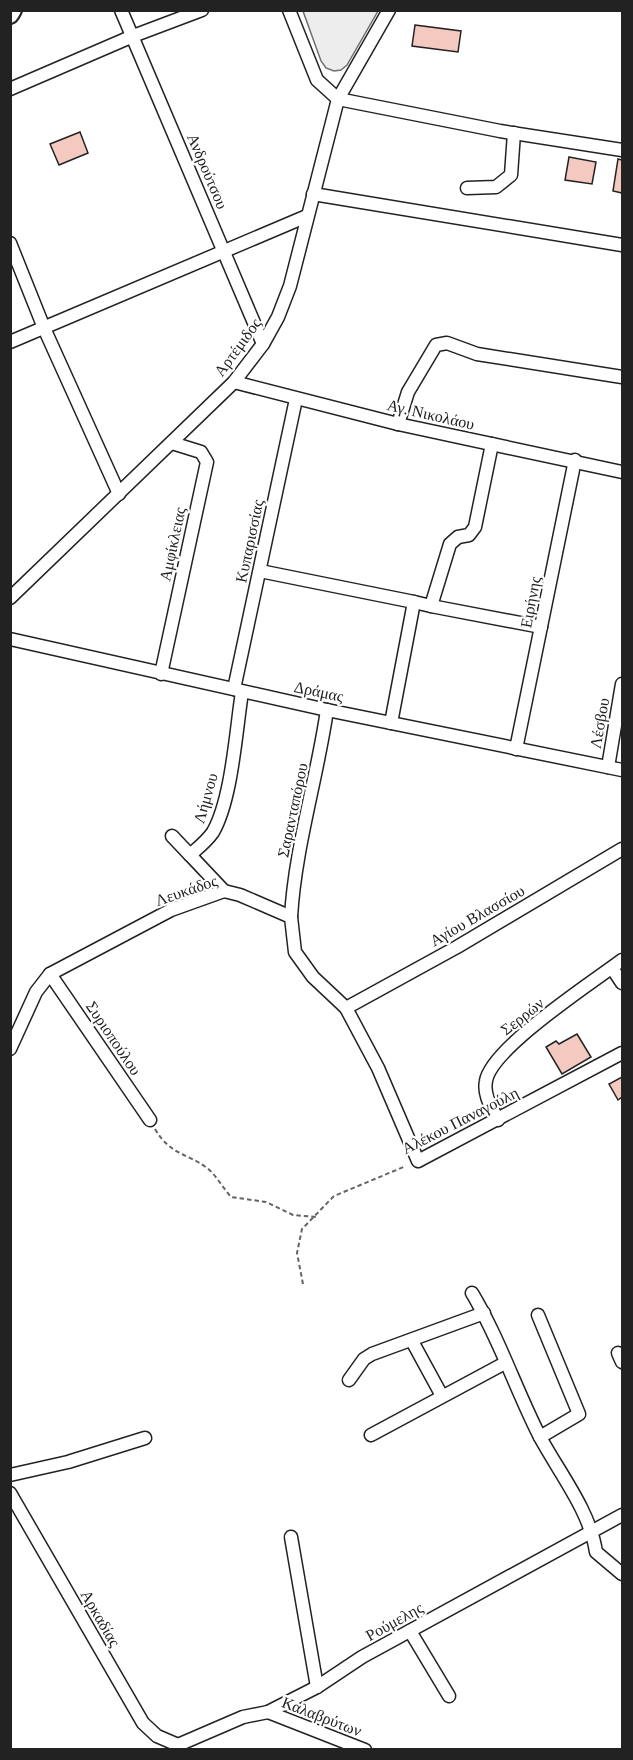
<svg xmlns="http://www.w3.org/2000/svg" width="633" height="1760" viewBox="0 0 633 1760" font-family="Georgia,serif">
  <style>
    .parking { fill: #ededed; stroke: #6f6f6f; stroke-width: 1.5 }
    .building { fill: #f3c9c0; stroke: #222; stroke-width: 1.5 }
    .lines { fill: none; stroke-linecap: round; stroke-linejoin: round }
    .minor-casing { stroke: #222; stroke-width: 15 }
    .secondary-casing { stroke: #222; stroke-width: 20 }
    .path { stroke: #646464; stroke-width: 2; stroke-dasharray: 4.5 3; stroke-linecap: butt }
    .minor { stroke: #fff; stroke-width: 12 }
    .secondary { stroke: #fff; stroke-width: 16 }
    .labels { text-anchor: middle; stroke-width: 4.5; stroke-linejoin: round; paint-order: stroke }
    .street-label { font-size: 16px; fill: #222; stroke: #fff }
  </style>
  <rect width="100%" height="100%" fill="#fff"/>
  <!-- parking -->
  <polygon class="parking" points="303,11 303,10 378,11 347,65 341,70 334,71 326,68 321,61"/>
  <!-- building -->
  <g class="building">
    <polygon points="415,25 461,31 458,52 412,46"/>
    <polygon points="80,132 88,153 59,165 50,144"/>
    <polygon points="569,157 596,162 592,184 565,180"/>
    <polygon points="618,159 622,160 622,193 613,191"/>
    <polygon points="577,1034 591,1057 562,1074 546,1047 556,1041 559,1044"/>
    <polygon points="622,1077 622,1097 618,1100 609,1084"/>
  </g>
  <g class="lines">
    <defs>
      <g id="minor">
        <polyline points="121,10 263,344"/>
        <polyline points="289,10 317,80 338,99 500,131 622,150"/>
        <polyline points="10,89 133,36 202,10"/>
        <polyline points="467,188 496,187 511,175 514,133"/>
        <polyline points="313,194 622,245"/>
        <polyline points="10,243 44,328 119,494"/>
        <polyline points="10,342 307,216"/>
        <polyline points="234,382 398,424 622,472"/>
        <polyline points="398,424 408,392 436,345 447,343 477,354 622,377"/>
        <polyline points="260,571 414,602 391,723"/>
        <polyline points="10,598 234,382 263,344 278,317 290,286 338,99 389,10"/>
        <polyline points="414,602 431,606 450,544 458,537 469,535 475,527 492,444"/>
        <polyline points="431,606 541,627"/>
        <polyline points="10,639 327,710 622,770"/>
        <polyline points="161,674 207,462 201,452 172,443"/>
        <polyline points="234,689 296,399"/>
        <polyline points="516,749 575,460"/>
        <polyline points="608,767 622,684"/>
        <polyline points="172,836 190,855"/>
        <path d="M 224,891 L 190,855 C 198,848 207,841 213,832 C 232,799 236,730 242,692"/>
        <path d="M 291,917 C 295,848 317,779 327,710"/>
        <polyline points="612,968 622,983"/>
        <polyline points="50,974 150,1120"/>
        <polyline points="346,1008 457,947 622,849"/>
        <polyline points="10,1049 36,992 50,974 171,910 224,891 240,895 291,917 295,952 313,977 346,1008 378,1068 418,1161 622,1053"/>
        <path d="M 498,1120 C 492,1108 483,1095 486,1081 C 491,1048 593,982 622,960"/>
        <path d="M 472,1293 C 499,1338 516,1390 540,1437 C 560,1474 590,1511 596,1552 L 622,1574"/>
        <polyline points="538,1315 579,1414 540,1437"/>
        <polyline points="412,1341 442,1396"/>
        <polyline points="618,1353 622,1362"/>
        <polyline points="349,1380 364,1359 372,1354 484,1313"/>
        <polyline points="371,1435 505,1363"/>
        <polyline points="10,1475 68,1462 145,1438"/>
        <polyline points="10,1493 143,1723 157,1736 178,1745"/>
        <polyline points="291,1537 317,1687"/>
        <polyline points="410,1631 449,1696"/>
        <polyline points="268,1712 365,1750"/>
        <polyline points="178,1745 243,1717 268,1712 317,1687 362,1657 622,1515"/>
      </g>
      <polyline id="secondary" points="10,15 13,10"/>
    </defs>
    <!-- minor casing -->
    <use href="#minor" class="minor-casing"/>
    <!-- secondary casing -->
    <use href="#secondary" class="secondary-casing"/>
    <!-- path -->
    <g class="path">
      <path d="M 155,1129 C 170,1155 187,1153 207,1168 C 216,1175 223,1188 231,1197 L 266,1202 L 293,1215 L 316,1217"/>
      <polyline points="303,1284 297,1253 302,1229 334,1196 406,1166"/>
    </g>
    <!-- minor -->
    <use href="#minor" class="minor"/>
    <!-- secondary -->
    <use href="#secondary" class="secondary"/>
  </g>
  <g class="labels">
    <!-- street labels -->
    <g class="street-label">
      <text transform="translate(208 171) rotate(67)" y="6">Ανδρούτσου</text>
      <text transform="translate(237 347) rotate(-54)" y="6">Αρτέμιδος</text>
      <text transform="translate(431 414) rotate(13)" y="6">Αγ. Νικολάου</text>
      <text transform="translate(249 541) rotate(-78)" y="6">Κυπαρισσίας</text>
      <text transform="translate(172 544) rotate(-78)" y="6">Αμφίκλειας</text>
      <text transform="translate(530 602) rotate(-79)" y="6">Ειρήνης</text>
      <text transform="translate(319 691) rotate(12)" y="6">Δράμας</text>
      <text transform="translate(599 723) rotate(-80)" y="6">Λέσβου</text>
      <text transform="translate(205 798) rotate(-74)" y="6">Λήμνου</text>
      <text transform="translate(292 810) rotate(-78)" y="6">Σαρανταπόρου</text>
      <text transform="translate(186 890) rotate(-19)" y="6">Λευκάδος</text>
      <text transform="translate(477 915) rotate(-30)" y="6">Αγίου Βλασσίου</text>
      <text transform="translate(522 1016) rotate(-38)" y="6">Σερρών</text>
      <text transform="translate(114 1038) rotate(56)" y="6">Συριοπούλου</text>
      <text transform="translate(460 1120) rotate(-27)" y="6">Αλέκου Παναγούλη</text>
      <text transform="translate(101 1618) rotate(60)" y="6">Αρκαδίας</text>
      <text transform="translate(394 1621) rotate(-29)" y="6">Ρούμελης</text>
      <text transform="translate(322 1716) rotate(21)" y="6">Καλαβρύτων</text>
    </g>
  </g>
  <!-- border -->
  <rect width="633" height="1760" fill="none" stroke="#222222" stroke-width="24"/>
</svg>
